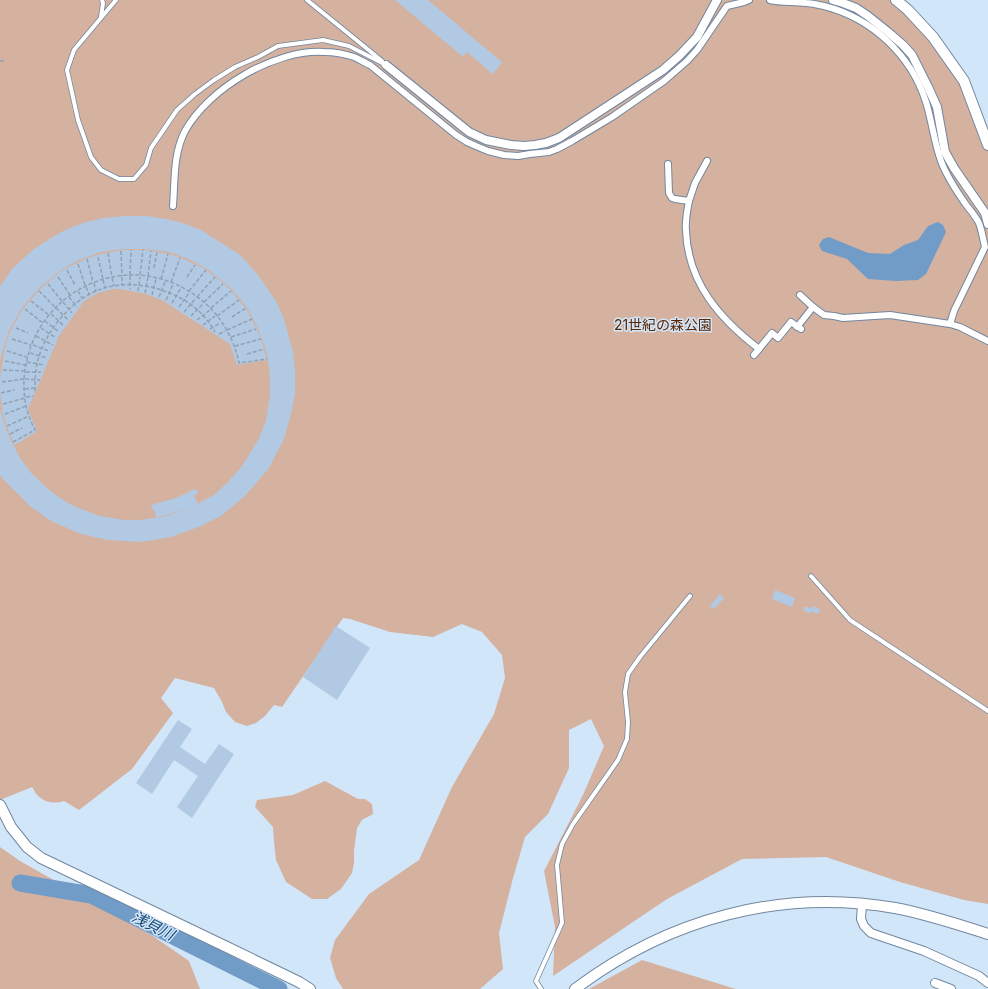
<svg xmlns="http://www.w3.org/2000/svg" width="988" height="989" viewBox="0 0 988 989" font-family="Inter,'Noto Sans JP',sans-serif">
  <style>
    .green { fill: #d5b19f }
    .water { fill: #719cc8 }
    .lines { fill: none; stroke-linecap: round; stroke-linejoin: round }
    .river { stroke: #719cc8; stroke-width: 17 }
    .building { fill: #b1c9e3 }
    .service-casing { stroke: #71879f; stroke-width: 5.5 }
    .pedestrian-casing { stroke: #71879f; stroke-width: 8 }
    .minor-casing { stroke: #71879f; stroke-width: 10 }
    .tertiary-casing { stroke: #71879f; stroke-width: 12 }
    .path { stroke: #91a1b1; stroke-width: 1.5; stroke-dasharray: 4 2; stroke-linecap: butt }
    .service { stroke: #fff; stroke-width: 4 }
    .pedestrian { stroke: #fff; stroke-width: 6 }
    .minor { stroke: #fff; stroke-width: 8 }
    .tertiary { stroke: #fff; stroke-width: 10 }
    .labels { text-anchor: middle; stroke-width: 3; stroke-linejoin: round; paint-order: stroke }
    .park-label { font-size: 14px; fill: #5a2603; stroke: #d2e6fa }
    .water-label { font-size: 15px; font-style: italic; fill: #164570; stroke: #d2e6fa }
  </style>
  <rect width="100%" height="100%" fill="#d2e6fa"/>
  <!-- green -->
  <g class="green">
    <path d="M 0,0 L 896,0 L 964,81 L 988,145 L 988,904 L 964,900 L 900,882 L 826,857 L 742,859 L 667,899 L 553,976 L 555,927 L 544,871 L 583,795 L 604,746 L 591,719 L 569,730 L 569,768 L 548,814 L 525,837 L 513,878 L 499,933 L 503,969 L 480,989 L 343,989 L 336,978 L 330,958 L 335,940 L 369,894 L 419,860 L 452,787 L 494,714 L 505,678 L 502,655 L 482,632 L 462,624 L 433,637 L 390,632 L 350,619 L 343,618 L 282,707 L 274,705 L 265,716 L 256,723 L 247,726 L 235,722 L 226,712 L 222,702 L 214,688 L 175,678 L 161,698 L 173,713 L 132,769 L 79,810 L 64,801 C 54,804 46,803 38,796 C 36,794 34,790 32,787 L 0,800 Z"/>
    <polygon points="325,781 358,799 365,799 372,804 373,814 362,820 357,828 354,851 354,863 352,873 341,889 327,899 312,899 286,882 276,860 274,842 273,827 255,807 257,800 293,795"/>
    <polygon points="0,847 20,861 153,936 189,961 200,989 0,989"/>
    <polygon points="642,960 736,989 589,989"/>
  </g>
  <!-- water -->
  <polygon class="water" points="938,222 943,225 946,232 926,274 918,280 896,281 868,279 847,259 822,251 819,245 823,239 829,237 868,253 890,254 904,245 918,240 928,226"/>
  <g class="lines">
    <!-- river -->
    <polyline class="river" points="20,883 91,895 279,989"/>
  </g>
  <!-- building -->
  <g class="building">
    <polygon points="395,0 428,0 502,62 493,74 467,52 463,57"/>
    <polygon points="125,216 146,216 166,219 182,223 201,230 240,255 258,275 276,301 284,319 293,352 295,371 295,393 291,414 284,439 269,468 245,496 221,516 201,526 171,537 154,540 140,542 108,540 81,534 51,521 31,507 2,478 0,474 0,409 8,434 20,458 32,474 49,490 63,500 76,507 100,516 124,520 139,520 153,518 166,516 187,509 166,515 156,517 154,509 152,509 151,505 176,498 195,489 198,493 194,496 198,503 190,508 214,495 228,482 242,466 258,440 266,421 270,395 270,375 267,353 258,329 248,309 231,288 210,271 191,260 169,252 146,249 123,249 101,252 77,261 60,271 39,288 21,309 8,333 0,360 0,286 13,268 34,249 51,238 65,230 83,223 103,218"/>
    <polygon points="124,250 146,250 169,254 179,257 203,268 220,280 230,289 247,310 260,336 267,360 237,365 230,344 162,300 146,294 121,289 113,289 98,293 84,301 59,336 28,409 37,431 15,445 9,433 3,414 0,393 0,378 5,347 9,334 22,310 40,289 60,272 67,268 88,258 101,254"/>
    <polygon points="775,590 795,598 792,607 772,599"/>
    <polygon points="720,594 724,598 714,609 710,606"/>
    <polygon points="805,606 812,609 813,606 820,609 818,614 811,611 810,614 803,610"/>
    <polygon points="336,626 370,648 337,700 303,677"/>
    <polygon points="178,720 192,729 180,747 205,764 219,744 234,754 192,818 177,807 198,776 174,760 152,794 136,783"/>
  </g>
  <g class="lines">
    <defs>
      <g id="service">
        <polyline points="116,0 74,50 67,70 78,120 91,157 101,170 119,179 134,179 146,165 151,148 177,110 195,94 214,80 235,67 258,57 278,46 323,40 349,46 386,65"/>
        <polyline points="307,0 360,43 382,61"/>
        <polyline points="101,17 103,3 102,0"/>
        <polyline points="811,576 850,620 988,711"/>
        <polyline points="541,989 536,981 562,923 557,865 562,844 573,824 618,760 627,739 628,722 625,692 628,674 640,657 690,596"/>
      </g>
      <g id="pedestrian">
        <path d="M 770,0 C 782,3 794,1 806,3 C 812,3 818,5 824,6 C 872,18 911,55 926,102 C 932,121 934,142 941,161 C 947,177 957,192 967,206 C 971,211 976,217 979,223 C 982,231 983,239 985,247 L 954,311 L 950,324"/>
        <polyline points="668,164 669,193 672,198 675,199 689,201 695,183 707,161"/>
        <path d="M 689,201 C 687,211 685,221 686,231 C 688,283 720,319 759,349 L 754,355"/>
        <path d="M 173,206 C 175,181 173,154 185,131 C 209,88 275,49 324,52 C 333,52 345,54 354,57 C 359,59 365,63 370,65 L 456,135 L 467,142 L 476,146 L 488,151 L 504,155 L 518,156 L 530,154 L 549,152 L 557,149 L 572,141 L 612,117 L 664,81 L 687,61 L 697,50 L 727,6 L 744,2 L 749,0"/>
        <polyline points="813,307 824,315 834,316 843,318 890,315 950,324 960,327 988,341"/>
        <polyline points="797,327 813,307 800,295"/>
        <polyline points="759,349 772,333 778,338 791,322 801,329"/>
      </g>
      <g id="minor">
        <polyline points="833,0 843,3 856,8 868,16 888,32 903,45 912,55 928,87 937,107 945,152 954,168 985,213 988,224"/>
        <polyline points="386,65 469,132 486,140 511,145 524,146 535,145 546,143 559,138 663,70 679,56 697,37 717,0"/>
        <polyline points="862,904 861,919 864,926 871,933 924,951 979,976 988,983"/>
        <polyline points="935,983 951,989"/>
      </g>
      <g id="tertiary">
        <polyline points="896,0 908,10 933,37 964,81 988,145"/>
        <polyline points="0,805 11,827 27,847 41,858 233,950 299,982 310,989"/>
        <path d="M 575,989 C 668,919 780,888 895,908 C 927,914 957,924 988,934"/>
      </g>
    </defs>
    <!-- service casing -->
    <use href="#service" class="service-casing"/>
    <!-- pedestrian casing -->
    <use href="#pedestrian" class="pedestrian-casing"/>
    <!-- minor casing -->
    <use href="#minor" class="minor-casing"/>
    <!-- tertiary casing -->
    <use href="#tertiary" class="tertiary-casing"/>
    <!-- path -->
    <g class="path">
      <polyline points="0,61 5,61"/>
      <polyline points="121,251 122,276"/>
      <polyline points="108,253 112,277"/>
      <polyline points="98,257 103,279"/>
      <polyline points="87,259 93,282"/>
      <polyline points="78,264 85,285"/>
      <polyline points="154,268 157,252"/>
      <polyline points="67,270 75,285"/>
      <polyline points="130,275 131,250"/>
      <polyline points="140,275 143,250"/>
      <polyline points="130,276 130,289"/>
      <polyline points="148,276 151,251"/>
      <polyline points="58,277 70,295"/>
      <polyline points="122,277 122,285"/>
      <polyline points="187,277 195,265"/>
      <polyline points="112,278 114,286"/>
      <polyline points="161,279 168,254"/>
      <polyline points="103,280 105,288"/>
      <polyline points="171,282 180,258"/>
      <polyline points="94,283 96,291"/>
      <polyline points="48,284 62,301"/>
      <polyline points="86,287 89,294"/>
      <polyline points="39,291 55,307"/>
      <polyline points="78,291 82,298"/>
      <polyline points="138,291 140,277"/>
      <polyline points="189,291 206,270"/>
      <polyline points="145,293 148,277"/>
      <polyline points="152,295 156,279"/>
      <polyline points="69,297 77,307"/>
      <polyline points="159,297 165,282"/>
      <polyline points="197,297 215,277"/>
      <polyline points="166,300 173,284"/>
      <polyline points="31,301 49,315"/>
      <polyline points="63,302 72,313"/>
      <polyline points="204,302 223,284"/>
      <polyline points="172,303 181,288"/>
      <polyline points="179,307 189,293"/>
      <polyline points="56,308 68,320"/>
      <polyline points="211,308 231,291"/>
      <polyline points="25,309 43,323"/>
      <polyline points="184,312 196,298"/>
      <polyline points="51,314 64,326"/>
      <polyline points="191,316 203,304"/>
      <polyline points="217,316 239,300"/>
      <polyline points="232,317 246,308"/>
      <polyline points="197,320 210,310"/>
      <polyline points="45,321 59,332"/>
      <polyline points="203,325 215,316"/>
      <polyline points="16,328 28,333"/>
      <polyline points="41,328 56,338"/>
      <polyline points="210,329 220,323"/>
      <polyline points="227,330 252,319"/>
      <polyline points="219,334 225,331"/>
      <polyline points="36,336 53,345"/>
      <polyline points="231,337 256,329"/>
      <polyline points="12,339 31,345"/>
      <polyline points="33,345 49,351"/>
      <polyline points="235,346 261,339"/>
      <polyline points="7,351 27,357"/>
      <polyline points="30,353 47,358"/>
      <polyline points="247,354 264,349"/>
      <polyline points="5,361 25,365"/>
      <polyline points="27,362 44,365"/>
      <polyline points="3,370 24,371"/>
      <polyline points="26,372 41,372"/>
      <polyline points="25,379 40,380"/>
      <polyline points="2,382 24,379"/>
      <polyline points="25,389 35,388"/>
      <path d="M 35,391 C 35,382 35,373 37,364 C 43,335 68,303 96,291 C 117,282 143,283 164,291 C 186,298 204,312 215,332"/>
      <polyline points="1,393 14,390"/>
      <polyline points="26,397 33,396"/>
      <polyline points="3,404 25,398"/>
      <polyline points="5,414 26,406"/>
      <polyline points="7,426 29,416"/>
      <polyline points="10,434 22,428"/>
      <path d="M 13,442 L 35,430 C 32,424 29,417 27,410 C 21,386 24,361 34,339 C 53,296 101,269 148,276 C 167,279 185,287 200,299 C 220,314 234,338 239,363 L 267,359"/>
    </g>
    <!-- service -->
    <use href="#service" class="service"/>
    <!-- pedestrian -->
    <use href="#pedestrian" class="pedestrian"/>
    <!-- minor -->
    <use href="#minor" class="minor"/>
    <!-- tertiary -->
    <use href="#tertiary" class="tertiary"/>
  </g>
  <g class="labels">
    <!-- park labels -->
    <g class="park-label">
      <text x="663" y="330">21世紀の森公園</text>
    </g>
    <!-- water labels -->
    <g class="water-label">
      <text transform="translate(153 926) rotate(27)" y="5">浅貝川</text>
    </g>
  </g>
</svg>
